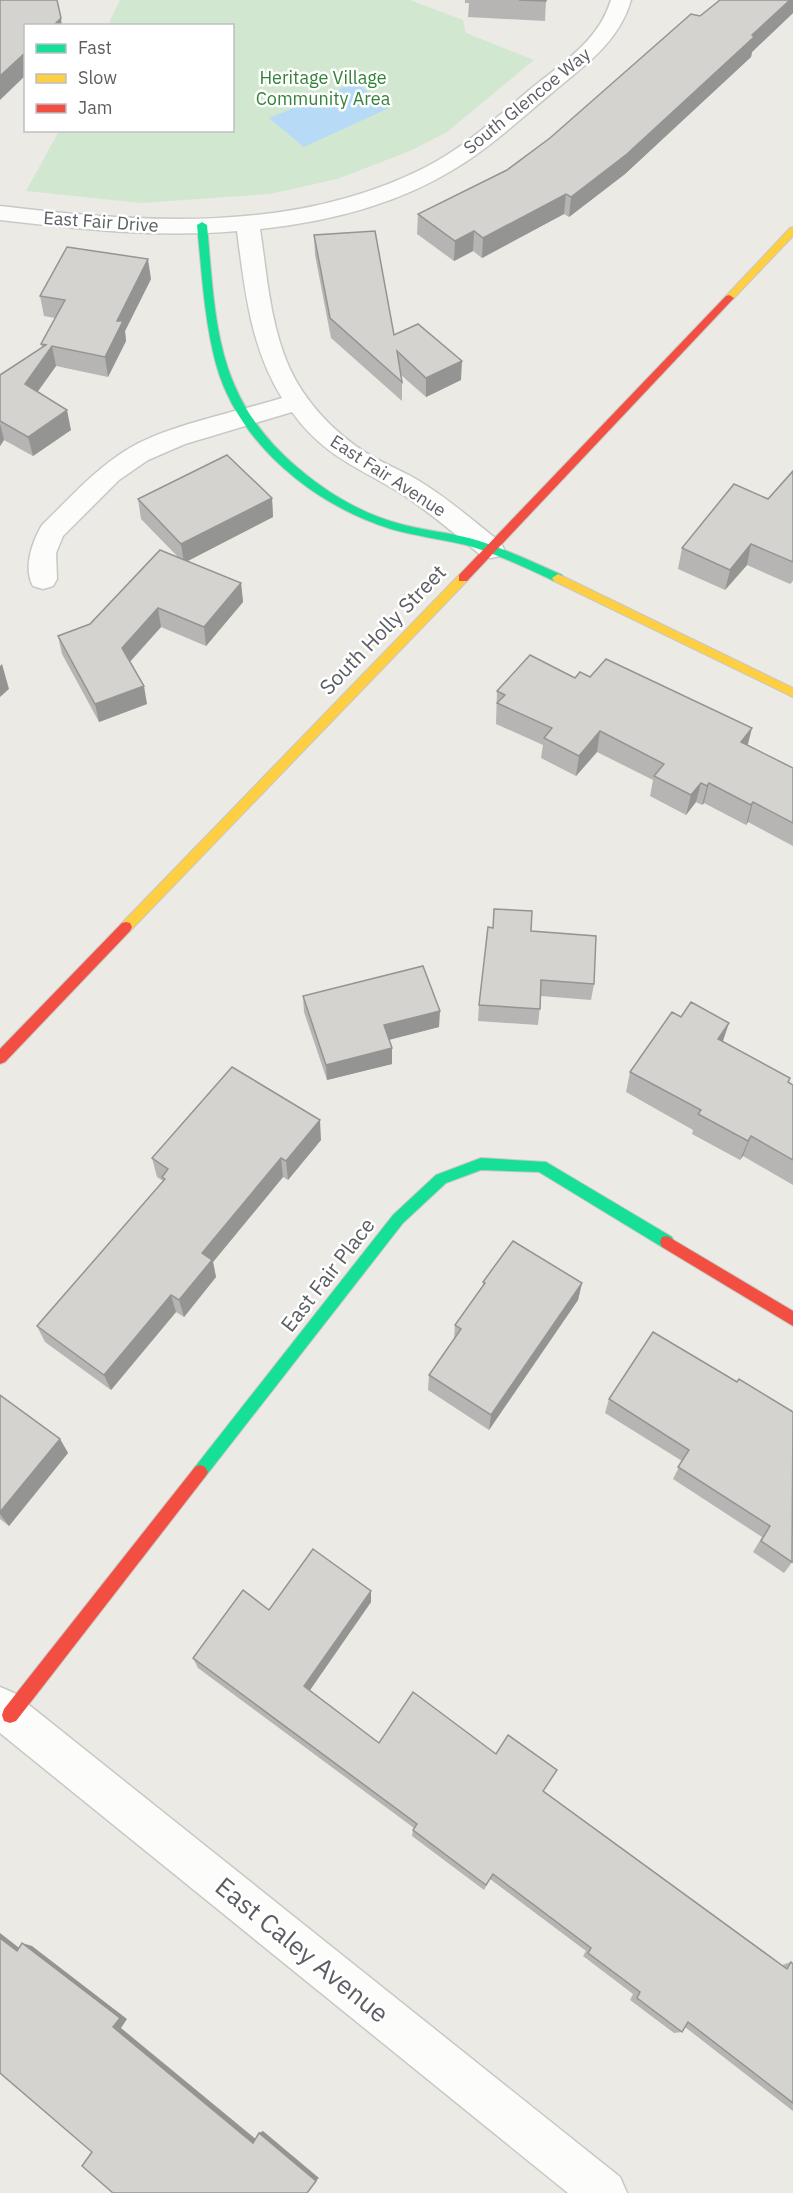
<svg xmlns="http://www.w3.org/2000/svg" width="793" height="2193" viewBox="0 0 793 2193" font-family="'IBM Plex Sans',sans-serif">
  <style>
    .green { fill: #d2e7d0 }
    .water { fill: #b7dbf7 }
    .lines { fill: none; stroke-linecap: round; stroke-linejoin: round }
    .street-casing { stroke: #c8c8c7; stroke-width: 3 }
    .fast-casing { stroke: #c7c7c5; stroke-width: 2 }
    .slow-casing { stroke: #c7c7c5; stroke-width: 2 }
    .jam-casing { stroke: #c7c7c5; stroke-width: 2 }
    .street { fill: #fcfcfb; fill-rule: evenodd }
    .fast { fill: #16e098; fill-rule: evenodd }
    .slow { fill: #ffcf43; fill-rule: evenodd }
    .jam { fill: #f24e42; fill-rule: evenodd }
    .wall { fill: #b6b5b3 }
    .shaded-wall { fill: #949492 }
    .building { fill: #d4d3d0; stroke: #949492; stroke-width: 1.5 }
    .labels { text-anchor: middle; stroke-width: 5; stroke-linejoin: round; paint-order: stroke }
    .far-park-label { font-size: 18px; fill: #338239; stroke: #fff }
    .far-street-label { font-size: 18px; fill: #5b5e63; stroke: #fff }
    .street-label { font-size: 21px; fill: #5b5e63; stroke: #fff }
    .near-street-label { font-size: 26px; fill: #5b5e63; stroke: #fff }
  </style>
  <rect width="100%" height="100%" fill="#ebeae5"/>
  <!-- green -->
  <polygon class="green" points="120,0 410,0 463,20 466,33 534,60 447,132 410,151 337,179 270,194 141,203 26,191 59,131 232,130 232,26 108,25"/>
  <!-- water -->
  <polygon class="water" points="350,78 389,108 304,147 269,118 347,86 341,81"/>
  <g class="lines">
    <defs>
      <g id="street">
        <path d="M 611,0 L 631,0 C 619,42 585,65 553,92 C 521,118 491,147 456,168 C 398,204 328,222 260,229 C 267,275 270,324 289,367 C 305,402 334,433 368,454 C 386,465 406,472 424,484 C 451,501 475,522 500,542 L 504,549 L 500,556 L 491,558 L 482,556 C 456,535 432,514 405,496 C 361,468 325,458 292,412 L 185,444 L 148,460 L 119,480 L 63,536 L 56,553 L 57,579 L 53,586 L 43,589 L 33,586 C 23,568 32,542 42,525 C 69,499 95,469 128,449 C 167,425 237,412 282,398 C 250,346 245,290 237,231 C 158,238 79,229 0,220 L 0,206 C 142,223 293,234 424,168 C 462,149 495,119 527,92 C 559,65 598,43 611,0 Z"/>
        <polygon points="0,1687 14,1693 620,2177 627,2193 568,2193 0,1733"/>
      </g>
      <g id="fast">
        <path d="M 202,222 L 207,225 C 216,325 215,398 298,468 C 326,492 361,513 397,523 C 421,530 445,532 469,538 C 501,547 531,561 562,575 L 562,581 L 554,581 C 525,567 497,554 466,545 C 441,539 415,536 391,529 C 314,505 238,444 216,364 C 204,319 202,272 197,225 Z"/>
        <polygon points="481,1158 546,1162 672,1237 674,1242 672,1247 667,1248 662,1247 539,1172 481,1170 446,1183 403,1223 205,1477 200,1479 195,1477 192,1472 195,1467 393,1215 436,1175"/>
      </g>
      <g id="slow">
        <polygon points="793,227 793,236 732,300 726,300 726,296 790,228"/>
        <polygon points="463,574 469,578 467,581 130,931 122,931 120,927 122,923 459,575"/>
        <polygon points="558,574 793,688 793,697 554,581 552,578"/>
      </g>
      <g id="jam">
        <polygon points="729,295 734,298 732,300 467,581 459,581 459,575 726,296"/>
        <polygon points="126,922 130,923 132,927 130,931 5,1062 0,1064 0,1049 122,923"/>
        <polygon points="667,1236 793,1311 793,1326 662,1247 660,1242 662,1237"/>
        <polygon points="200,1465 205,1467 208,1472 205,1477 16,1721 10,1723 4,1721 2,1715 4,1709 195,1467"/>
      </g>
    </defs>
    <!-- street casing -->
    <use href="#street" class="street-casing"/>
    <!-- fast casing -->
    <use href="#fast" class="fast-casing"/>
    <!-- slow casing -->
    <use href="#slow" class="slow-casing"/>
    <!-- jam casing -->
    <use href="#jam" class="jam-casing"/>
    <!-- street -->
    <use href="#street" class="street"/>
    <!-- fast -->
    <use href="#fast" class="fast"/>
    <!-- slow -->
    <use href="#slow" class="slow"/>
    <!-- jam -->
    <use href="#jam" class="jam"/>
  </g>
  <!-- wall -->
  <g class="wall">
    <polygon points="465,0 546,0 545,21 468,17 469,3 465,3"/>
    <polygon points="793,0 793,13 752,52 751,57 625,174 569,217 564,214 482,258 473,251 454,261 417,234 418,214 507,170 550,138 700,16"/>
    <polygon points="314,235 394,335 461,380 426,397 401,375 402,382 402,401 331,338 315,255"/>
    <polygon points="151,279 125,331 126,341 108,377 56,366 37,392 71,430 33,456 4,440 0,446 0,375 42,348 41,344 55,318 44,316 40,296"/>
    <polygon points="793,471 793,581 790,584 747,565 725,590 678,569 682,548 768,499"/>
    <polygon points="272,498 273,517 187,561 241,583 243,602 206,646 161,627 130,662 147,704 99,722 62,654 58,636 90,624 179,558 141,519 138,499"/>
    <polygon points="590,677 748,745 793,768 793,846 748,822 746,825 704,803 702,805 696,802 686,815 650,796 653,780 597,752 576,776 541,758 543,745 496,724 497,691 575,678"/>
    <polygon points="494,909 531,931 594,984 591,1000 541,996 538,1025 478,1021 479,1005 493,928"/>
    <polygon points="303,996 439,1027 389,1040 392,1064 327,1080 304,1012"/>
    <polygon points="681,1017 723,1042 790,1078 789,1082 793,1085 793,1185 743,1156 740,1160 692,1134 693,1130 626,1092 630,1072"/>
    <polygon points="321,1140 288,1180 283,1177 213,1262 216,1277 184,1317 176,1312 111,1390 45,1342 37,1326 163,1181 157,1177 152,1158"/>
    <polygon points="483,1282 582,1283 578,1300 489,1430 428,1390 429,1375 454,1339 455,1325 483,1286"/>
    <polygon points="653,1332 793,1561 784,1573 753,1552 762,1537 673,1479 682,1461 605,1413 609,1399"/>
    <polygon points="0,1395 60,1439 68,1453 9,1526 0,1519"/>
    <polygon points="371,1591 371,1602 309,1691 379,1743 544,1791 782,1965 791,1962 793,1964 793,2111 685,2027 682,2032 674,2033 630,2000 633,1994 583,1956 586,1951 490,1879 484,1890 412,1836 413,1830 414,1828 198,1668 193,1658 269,1610"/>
  </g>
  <!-- shaded-wall -->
  <g class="shaded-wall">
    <polygon points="790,0 793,0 793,13 752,52 751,57 625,174 569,217 571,197 752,35"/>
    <polygon points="61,18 62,26 53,26"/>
    <polygon points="26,52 26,75 0,100 0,76"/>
    <polygon points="566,194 564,214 482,258 483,238"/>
    <polygon points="474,231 473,251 454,261 455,241"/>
    <polygon points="148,259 151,279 125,331 126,341 108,377 105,357 117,321"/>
    <polygon points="52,346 56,366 29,404 25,384"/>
    <polygon points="462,361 461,380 426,397 426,378"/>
    <polygon points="67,410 71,430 33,456 28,437"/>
    <polygon points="0,423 4,440 0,446"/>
    <polygon points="272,498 273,517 184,563 181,544"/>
    <polygon points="751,544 747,565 725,590 730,570"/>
    <polygon points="241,583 243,602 206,646 204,627"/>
    <polygon points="158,608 161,627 125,667 122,648"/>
    <polygon points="2,664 9,689 0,697 0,666"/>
    <polygon points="144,686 147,704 99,722 95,704"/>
    <polygon points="752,728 747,748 741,742"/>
    <polygon points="600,731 597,752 576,776 579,756"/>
    <polygon points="701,783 696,802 686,815 691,795"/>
    <polygon points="709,783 704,803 702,805 707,786"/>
    <polygon points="753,802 748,822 746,825 751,805"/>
    <polygon points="440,1011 439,1027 384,1041 384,1025"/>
    <polygon points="729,1023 722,1044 718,1039"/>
    <polygon points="392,1048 392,1064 327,1080 326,1065"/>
    <polygon points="320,1120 321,1140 288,1180 286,1161"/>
    <polygon points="751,1136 743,1156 740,1160 748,1141"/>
    <polygon points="281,1158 283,1177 213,1262 216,1277 184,1317 179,1300 202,1253"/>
    <polygon points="582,1283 578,1300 489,1430 491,1415"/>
    <polygon points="171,1295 176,1312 111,1390 104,1375"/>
    <polygon points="60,1439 68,1453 9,1526 0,1514 0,1512"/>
    <polygon points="371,1591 371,1602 306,1696 304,1686"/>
    <polygon points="0,1933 27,1954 17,1951 0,1938"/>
    <polygon points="22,1943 32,1946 127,2019 121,2028 257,2140 253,2143 113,2027"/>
    <polygon points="263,2131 319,2178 316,2181 259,2133"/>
  </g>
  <!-- building -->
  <g class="building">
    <polygon points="0,0 57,0 61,18 53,26 26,26 26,52 0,76"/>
    <polygon points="519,0 546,0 546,1"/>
    <polygon points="720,0 790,0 752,35 754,37 627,154 571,197 566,194 483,238 474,231 455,241 418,214 507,170 550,138 691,14 700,16"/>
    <polygon points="375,231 394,335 418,324 462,361 426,378 397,351 402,382 330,318 314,235"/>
    <polygon points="67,247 148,259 117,321 123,321 105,357 52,346 25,384 67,410 28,437 0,421 0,375 46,345 41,344 65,300 40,296"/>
    <polygon points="227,455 272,498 181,544 138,499"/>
    <polygon points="793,471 793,562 751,544 730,570 682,548 734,484 768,499"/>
    <polygon points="160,550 241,583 204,627 158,608 122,648 144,686 95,704 58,636 90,624"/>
    <polygon points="530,655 575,678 580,672 590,677 606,659 752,728 741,742 793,768 793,823 753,802 751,805 709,783 707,786 701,783 691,795 654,776 664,764 600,731 579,756 544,738 552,728 497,703 505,695 497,691"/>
    <polygon points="494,909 532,911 531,931 596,936 594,984 541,980 540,1009 479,1005 488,927 493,928"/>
    <polygon points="423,966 440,1011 384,1025 392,1048 326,1065 303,996"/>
    <polygon points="691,1002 729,1023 718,1039 790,1078 788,1082 793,1085 793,1160 751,1136 748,1141 698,1114 701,1110 630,1072 672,1012 681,1017"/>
    <polygon points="232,1067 320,1120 286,1161 281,1158 202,1253 212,1260 179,1300 171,1295 104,1375 37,1326 165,1179 162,1177 168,1169 152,1158"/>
    <polygon points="513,1241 582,1283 491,1415 429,1375 461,1329 455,1325 485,1283 483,1282"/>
    <polygon points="653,1332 737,1382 739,1379 793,1412 792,1562 761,1541 770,1526 678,1467 689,1450 609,1399"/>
    <polygon points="0,1395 60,1439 0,1512"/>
    <polygon points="313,1549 371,1591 304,1686 379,1743 413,1692 496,1754 508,1735 557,1770 543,1791 787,1969 791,1962 793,1964 793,2103 688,2022 682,2032 637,1998 640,1992 588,1953 591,1948 493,1874 486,1885 413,1830 417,1824 193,1658 243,1590 269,1610"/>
    <polygon points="0,1938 17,1951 22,1943 120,2018 113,2027 253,2143 259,2133 316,2181 307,2193 113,2193 82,2166 92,2152 0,2073"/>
  </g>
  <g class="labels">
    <!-- far-park labels -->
    <g class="far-park-label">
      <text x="323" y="84">Heritage Village<tspan x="323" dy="21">Community Area</tspan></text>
    </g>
    <!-- far-street labels -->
    <g class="far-street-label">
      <text transform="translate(527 101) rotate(-39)" y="6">South Glencoe Way</text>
      <text transform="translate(101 222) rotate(4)" y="6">East Fair Drive</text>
      <text transform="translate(388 476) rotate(33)" y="6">East Fair Avenue</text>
    </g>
    <!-- street labels -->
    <g class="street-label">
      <text transform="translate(383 630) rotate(-46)" y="7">South Holly Street</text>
      <text transform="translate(328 1275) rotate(-52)" y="7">East Fair Place</text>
    </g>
    <!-- near-street labels -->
    <g class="near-street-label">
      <text transform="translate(302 1950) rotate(39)" y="9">East Caley Avenue</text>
    </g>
  </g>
  <!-- legend -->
  <rect x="24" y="24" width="210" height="108" fill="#ffffff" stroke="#bdbfc1" stroke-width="1.5"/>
  <rect x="36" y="44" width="30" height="9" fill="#16e098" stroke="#bdbfc1" stroke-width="1.5"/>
  <text x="78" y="54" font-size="18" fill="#5b5e63">Fast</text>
  <rect x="36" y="74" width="30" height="9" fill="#ffcf43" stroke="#bdbfc1" stroke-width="1.5"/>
  <text x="78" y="84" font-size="18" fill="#5b5e63">Slow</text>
  <rect x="36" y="104" width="30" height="9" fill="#f24e42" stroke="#bdbfc1" stroke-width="1.5"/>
  <text x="78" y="114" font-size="18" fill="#5b5e63">Jam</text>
</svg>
